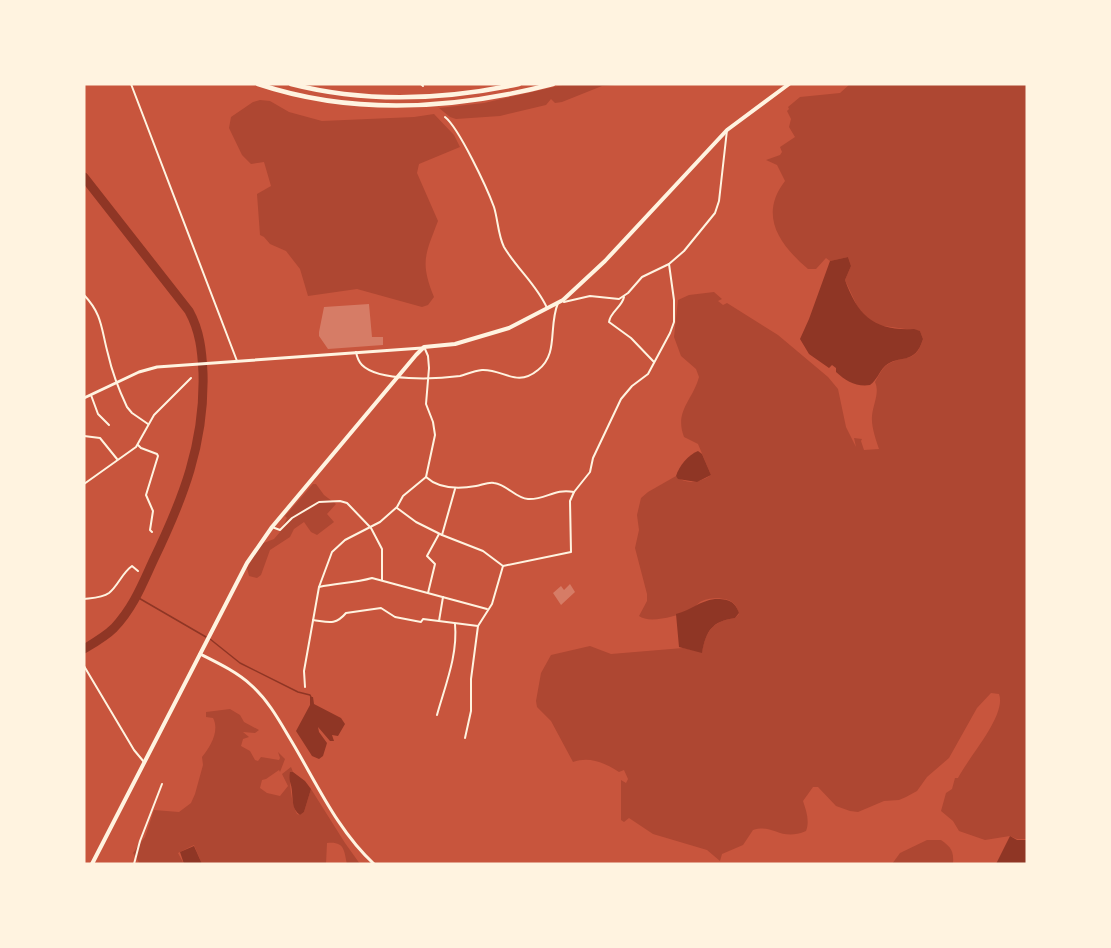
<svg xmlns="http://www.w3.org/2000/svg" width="1111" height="948" viewBox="0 0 1111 948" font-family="'Exo 2',sans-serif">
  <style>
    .green { fill: #ae4732 }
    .water { fill: #8f3625 }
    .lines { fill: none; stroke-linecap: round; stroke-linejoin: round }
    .stream { stroke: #8f3625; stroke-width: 1.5 }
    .river { stroke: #8f3625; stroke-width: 9 }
    .building { fill: #d67c66 }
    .minor { stroke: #fff3e0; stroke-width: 2 }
    .tertiary { stroke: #fff3e0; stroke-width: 3 }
    .secondary { stroke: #fff3e0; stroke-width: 4 }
    .motorway { stroke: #fff3e0; stroke-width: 4.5 }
  </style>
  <rect width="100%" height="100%" fill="#c8553d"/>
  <!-- green -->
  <g class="green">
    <polygon points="567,84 628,84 602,86 562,102 555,103 551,99 546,105 500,116 456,119 450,117 439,108 484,103"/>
    <path d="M 850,84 L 1027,84 L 1027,839 L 1017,839 L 1010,836 L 985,840 L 959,831 L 953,821 L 941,811 L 946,793 L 952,789 L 955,778 L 958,778 C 968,758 1007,715 999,694 L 991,693 L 977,708 L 949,758 L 927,777 L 917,791 L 906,797 L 899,800 L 884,801 L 858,812 L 850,811 L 836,806 L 818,787 L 813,787 L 803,801 C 806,810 810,821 806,831 C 780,842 774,823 753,830 L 743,845 L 722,854 L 720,861 L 707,850 L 653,834 L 629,818 L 624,822 L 621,820 L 621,780 L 626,783 L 628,779 L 624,770 L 619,772 C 605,763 590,756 573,762 L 551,721 L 537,707 L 536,701 L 541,673 L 551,655 L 590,646 L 611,654 L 683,648 L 702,652 C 706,632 712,621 735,618 L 739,614 C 738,611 737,607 735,605 C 729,596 708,597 700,602 C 696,605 693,609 688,611 C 677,616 649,624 639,616 L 647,601 L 647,594 L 635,548 L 639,530 L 637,515 L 641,498 L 648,492 L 676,476 C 686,485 700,483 711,475 L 698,444 L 684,437 C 674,411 693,400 699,377 L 696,369 L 681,356 L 674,337 L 678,300 L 689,295 L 714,292 L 722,299 L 718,301 L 723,305 L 727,303 L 778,335 L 828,377 L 838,389 L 846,427 L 856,447 L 854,438 L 862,439 L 861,441 L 864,450 L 879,449 C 876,440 871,426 872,416 C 873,404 880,393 875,382 C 879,375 883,366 890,363 C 906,355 916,363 923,339 L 920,331 L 877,325 L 868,319 L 858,308 L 845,280 L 851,266 L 848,257 L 830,261 L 826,258 L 816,269 L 808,269 C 780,245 758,216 785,181 L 777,165 L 766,160 L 780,155 L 782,152 L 780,147 L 795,137 L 789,127 L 791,119 L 787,111 L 789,109 L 788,107 L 800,97 L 840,93 Z"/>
    <path d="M 260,100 L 270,101 L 289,112 L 322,121 L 414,117 L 434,114 L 454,135 L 460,147 L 419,164 L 417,173 L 438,221 C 425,255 420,262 434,297 L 428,305 L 422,307 L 357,289 L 308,296 L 300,269 L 286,251 L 270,244 L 264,237 L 260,235 L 257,194 L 271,186 L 264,162 L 251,164 L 242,155 L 229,128 L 231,117 L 253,102 Z"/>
    <polygon points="313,484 316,484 324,495 336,504 327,514 334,522 317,535 311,532 304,522 294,529 290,537 270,550 261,575 257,578 249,576 247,568 261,544 274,539 280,532 287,518 285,516"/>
    <path d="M 230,709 L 240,715 L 244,722 L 259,730 L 255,733 L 243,732 L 249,737 L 243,739 L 241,746 L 250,751 L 255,760 L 258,761 L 261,757 L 279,760 L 280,758 L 278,752 L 285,759 L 280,772 L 279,770 L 266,779 L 262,780 L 260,788 L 267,793 L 280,796 L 288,786 L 282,774 L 291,767 L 293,772 L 290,772 C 289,782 292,806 297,814 L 300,815 L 304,812 L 311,789 L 345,843 L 360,864 L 347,864 C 344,851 345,841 327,843 L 326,864 L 202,864 L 194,845 L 178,853 L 184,864 L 140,864 L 133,853 L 145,837 L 154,810 L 179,812 L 191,803 L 195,794 L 203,765 L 202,757 C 210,747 220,731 213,718 L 206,717 L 206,712 Z"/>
    <path d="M 927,840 L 941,840 C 951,847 954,851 953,864 L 892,864 L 900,853 Z"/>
  </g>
  <!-- water -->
  <g class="water">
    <path d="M 848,257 L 851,266 L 845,280 C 858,316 874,331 914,329 L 920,331 L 923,339 C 915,366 899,354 885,366 C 879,372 877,380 870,385 C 856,387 846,381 836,372 L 836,368 L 832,365 L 829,368 L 809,354 L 800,339 L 809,319 L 830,261 Z"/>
    <path d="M 698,451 L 702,454 L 711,475 L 697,482 L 678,479 L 676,476 C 679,466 688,455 698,451 Z"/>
    <path d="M 715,599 C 728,599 735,601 739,613 L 735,618 C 712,621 706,631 702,653 L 679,647 L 676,614 C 692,610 699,601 715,599 Z"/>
    <polygon points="310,697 313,697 314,704 341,718 345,724 338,736 332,735 334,741 330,741 318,727 319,732 327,743 323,756 319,759 312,756 296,731 310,705"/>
    <path d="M 290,772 L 293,772 L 305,781 L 311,789 L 304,812 L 300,815 C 292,809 293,802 292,792 C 292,784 288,781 290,772 Z"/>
    <polygon points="1010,836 1017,840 1027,840 1027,864 996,864"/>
    <polygon points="194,846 202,864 184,864 180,852"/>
  </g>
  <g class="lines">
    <!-- stream -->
    <g class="stream">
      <polyline points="137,597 206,637"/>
      <polyline points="210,639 240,663 298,692 310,695 311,697"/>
    </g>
    <!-- river -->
    <path class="river" d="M 84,177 L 189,311 C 200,331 202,351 203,373 C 205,443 183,499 153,561 C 142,585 133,608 114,628 C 106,636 94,643 84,649"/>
  </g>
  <!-- building -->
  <g class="building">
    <polygon points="369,304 372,337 383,337 383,345 328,349 319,336 319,332 324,307"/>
    <polygon points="570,584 575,592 561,605 553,593 561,586 564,590"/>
  </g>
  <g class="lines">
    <!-- minor -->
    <g class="minor">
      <polyline points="131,84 237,361"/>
      <polyline points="421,84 423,86"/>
      <path d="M 445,117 C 459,128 487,188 494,207 C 498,220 498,235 504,247 C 517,269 537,285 547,308"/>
      <path d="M 84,295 C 103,315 101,329 108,354 C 112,372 119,390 127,407 L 132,413 L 148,424"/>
      <path d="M 624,297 C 622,307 610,312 609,322 L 631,338 L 654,362"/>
      <polyline points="563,300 564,302 590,296 619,299 628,293 642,277 669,264 684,251 715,213 719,201 727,130"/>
      <path d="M 356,352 C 357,357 359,362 362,365 C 379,382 437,379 460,376 C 467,374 474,371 482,370 C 504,369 516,388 538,370 C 559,354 548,327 558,303"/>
      <polyline points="91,395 98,414 109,425"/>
      <polyline points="84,436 100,438 117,459"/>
      <polyline points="138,445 141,448 157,454 158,456 146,495 153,511 150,530 152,532"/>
      <path d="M 426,477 C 439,489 459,489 476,486 C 482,485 488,482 494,483 C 508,485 515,498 528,499 C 546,500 554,488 574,492 L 590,472 L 593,458 L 621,399 L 632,386 L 648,374 L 670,333 L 674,322 L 674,300 L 669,264"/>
      <polyline points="84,484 136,447 154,415 191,378"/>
      <polyline points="397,508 416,522 442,535 483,551 503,566 571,552 570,501 574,492"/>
      <polyline points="272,527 280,530 292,518 319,502 340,501 347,503 371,528 382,549 382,580"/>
      <polyline points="442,535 455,489"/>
      <path d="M 319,587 C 337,583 355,583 372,578 L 487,609"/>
      <polyline points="428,593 435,564 427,556 439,534"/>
      <path d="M 84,599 C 92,598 102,598 109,593 C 118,586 122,573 132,566 L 138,571"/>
      <path d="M 313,620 C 328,622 335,626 346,613 L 381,608 L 395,617 L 421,622 L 423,619 L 478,626"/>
      <polyline points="439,621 443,597"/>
      <polyline points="84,666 134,750 144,762"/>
      <polyline points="305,687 304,671 319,587 332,552 345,540 380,522 397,507 403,496 426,477 435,435 433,422 426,404 429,368 428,356 425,349"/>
      <path d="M 437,715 C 445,686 458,655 455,624"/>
      <polyline points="465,738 471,711 471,679 478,626 492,604 503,566"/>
      <polyline points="134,864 140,841 162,784"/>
    </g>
    <!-- tertiary -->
    <g class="tertiary">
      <polyline points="84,398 139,372 157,367 422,348"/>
      <path d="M 200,654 C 218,663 237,672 251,685 C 269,701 280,722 292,742 C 317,784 338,831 374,864"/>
    </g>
    <!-- secondary -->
    <polyline class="secondary" points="92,864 247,563 272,527 416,355 424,347 455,344 509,328 563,300 605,261 727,130 789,84"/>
    <!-- motorway -->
    <g class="motorway">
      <path d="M 258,84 C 354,116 457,109 553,84"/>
      <path d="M 291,84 C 365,103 444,100 519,84"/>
    </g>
  </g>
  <!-- border -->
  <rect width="1111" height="948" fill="none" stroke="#fff3e0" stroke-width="171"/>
</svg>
